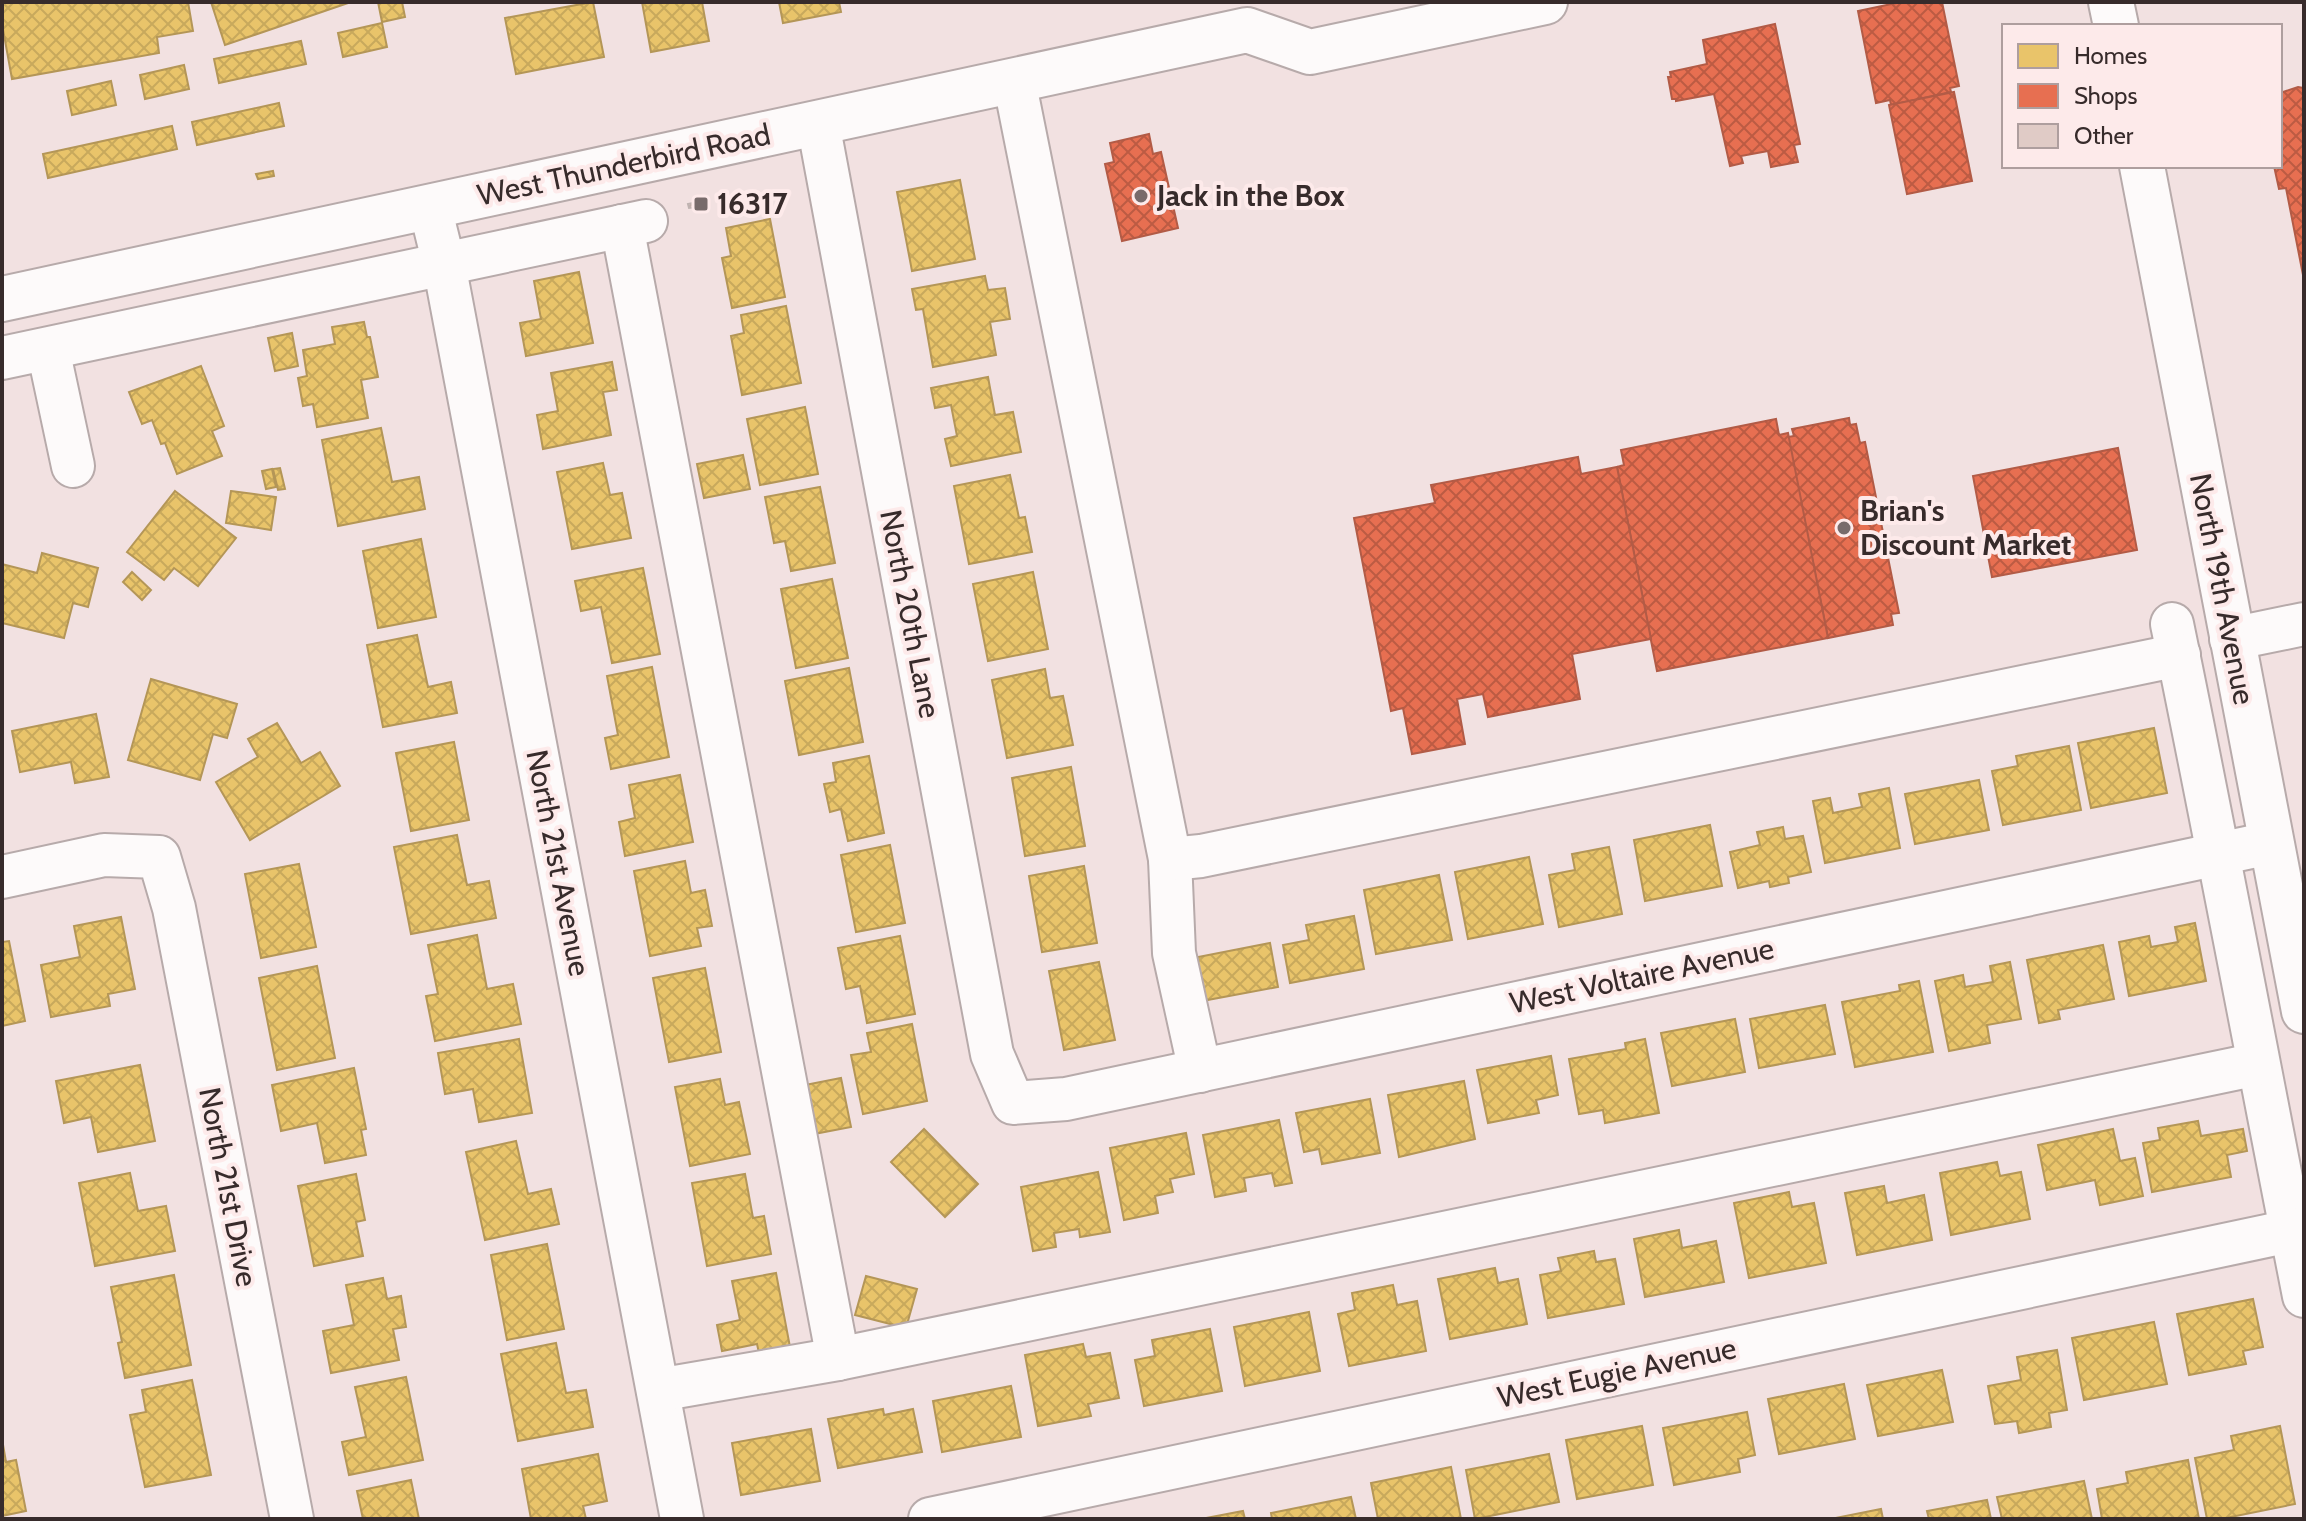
<svg xmlns="http://www.w3.org/2000/svg" width="2306" height="1521" viewBox="0 0 2306 1521" font-family="Cabin,sans-serif">
  <style>
    .homes { fill: url(#homes-cross-hatch); stroke: #b49657; stroke-width: 2 }
    .shops { fill: url(#shops-cross-hatch); stroke: #b25b46; stroke-width: 2 }
    .building { fill: url(#building-cross-hatch); stroke: #bfb3b1; stroke-width: 2 }
    .lines { fill: none; stroke-linecap: round; stroke-linejoin: round }
    .minor-casing { stroke: #b7aaaa; stroke-width: 46 }
    .major-casing { stroke: #b7aaaa; stroke-width: 48 }
    .minor { stroke: #fdfafa; stroke-width: 42 }
    .major { stroke: #fdfafa; stroke-width: 44 }
    .poi-dot { fill: #786b6b; stroke: #fdeaea; stroke-width: 3 }
    .labels { text-anchor: middle; stroke-width: 8; stroke-linejoin: round; paint-order: stroke }
    .street-label { font-size: 30px; fill: #372b2b; stroke: #fdeaea }
    .poi-label { font-size: 30px; font-weight: bold; fill: #372b2b; stroke: #fdeaea; text-anchor: start }
  </style>
  <defs>
    <pattern id="homes-cross-hatch" width="8" height="8" patternUnits="userSpaceOnUse" patternTransform="scale(2)"><rect width="8" height="8" fill="#e9c46a"/><path d="M0 0l8 8M0 8l8-8" fill="none" stroke="#c8a95c"/></pattern>
    <pattern id="shops-cross-hatch" width="8" height="8" patternUnits="userSpaceOnUse" patternTransform="scale(2)"><rect width="8" height="8" fill="#e76f51"/><path d="M0 0l8 8M0 8l8-8" fill="none" stroke="#bc5b43"/></pattern>
    <pattern id="building-cross-hatch" width="8" height="8" patternUnits="userSpaceOnUse" patternTransform="scale(2)"><rect width="8" height="8" fill="#e0cbc6"/><path d="M0 0l8 8M0 8l8-8" fill="none" stroke="#c1aeaa"/></pattern>
  </defs>
  <rect width="100%" height="100%" fill="#f2e1e1"/>
  <!-- homes -->
  <g class="homes">
    <polygon points="2,2 188,2 193,31 157,37 159,53 12,79 2,24"/>
    <polygon points="211,2 351,2 225,45"/>
    <polygon points="378,2 402,2 405,17 382,22"/>
    <polygon points="593,2 604,57 516,74 505,18"/>
    <polygon points="642,2 702,2 709,41 651,52"/>
    <polygon points="779,2 839,2 841,12 783,23"/>
    <polygon points="382,23 387,47 343,57 338,33"/>
    <polygon points="301,41 306,64 219,83 214,59"/>
    <polygon points="184,65 189,89 145,99 140,75"/>
    <polygon points="111,81 116,105 72,115 67,91"/>
    <polygon points="279,103 284,126 197,145 192,122"/>
    <polygon points="172,126 177,149 48,178 43,154"/>
    <polygon points="273,171 274,176 258,179 256,174"/>
    <polygon points="960,180 975,259 912,271 897,192"/>
    <polygon points="770,219 785,297 732,308 722,258 731,256 726,228"/>
    <polygon points="579,272 593,343 526,356 520,323 541,319 534,281"/>
    <polygon points="985,276 988,290 1005,288 1010,319 990,322 996,355 933,367 923,309 916,310 912,289"/>
    <polygon points="786,306 801,383 742,395 731,336 744,333 741,315"/>
    <polygon points="364,322 367,337 370,337 378,377 361,380 368,418 317,427 313,404 303,406 298,378 307,376 303,350 335,344 332,327"/>
    <polygon points="292,333 298,366 275,371 268,338"/>
    <polygon points="612,362 617,390 603,392 611,435 543,449 537,415 558,411 551,373"/>
    <polygon points="201,366 224,426 212,431 222,456 177,474 165,443 161,444 152,420 142,424 129,392"/>
    <polygon points="988,377 995,415 1013,412 1021,452 951,466 945,439 957,436 951,405 935,408 931,388"/>
    <polygon points="805,407 818,474 760,485 747,419"/>
    <polygon points="381,428 392,482 419,477 425,509 338,526 322,440"/>
    <polygon points="743,455 750,489 704,498 697,464"/>
    <polygon points="603,463 610,495 622,493 631,538 572,549 557,472"/>
    <polygon points="280,468 285,489 278,490 273,469"/>
    <polygon points="272,469 276,487 266,489 262,471"/>
    <polygon points="1010,475 1019,518 1025,517 1032,552 969,564 954,486"/>
    <polygon points="820,487 835,563 791,571 785,541 774,543 765,497"/>
    <polygon points="175,491 236,538 198,586 174,568 164,580 127,552"/>
    <polygon points="231,491 276,497 271,530 226,523"/>
    <polygon points="421,539 436,617 378,628 363,551"/>
    <polygon points="42,553 98,568 88,607 73,603 64,638 2,623 2,564 37,573"/>
    <polygon points="643,568 660,654 612,663 601,607 581,611 575,581"/>
    <polygon points="132,572 151,590 142,600 123,582"/>
    <polygon points="1033,572 1048,649 988,661 973,584"/>
    <polygon points="832,579 848,658 796,668 781,589"/>
    <polygon points="417,635 428,687 451,682 457,713 383,727 367,645"/>
    <polygon points="652,667 669,757 611,769 605,738 618,735 607,676"/>
    <polygon points="849,668 863,742 799,755 785,681"/>
    <polygon points="1045,669 1050,698 1063,696 1073,745 1007,758 992,680"/>
    <polygon points="151,679 237,704 227,738 213,734 200,780 128,760"/>
    <polygon points="96,714 109,777 75,783 71,762 20,772 12,731"/>
    <polygon points="277,723 301,763 320,752 340,786 250,840 216,782 258,757 248,739"/>
    <polygon points="2154,728 2167,793 2091,808 2078,743"/>
    <polygon points="454,742 469,820 411,831 396,753"/>
    <polygon points="2069,746 2081,810 2003,825 1992,771 2018,766 2016,756"/>
    <polygon points="869,756 884,833 848,841 841,809 830,812 824,784 836,782 833,763"/>
    <polygon points="1071,767 1085,846 1025,856 1012,778"/>
    <polygon points="680,775 693,842 625,856 619,822 635,818 629,785"/>
    <polygon points="1979,780 1989,830 1915,844 1905,794"/>
    <polygon points="1889,788 1900,848 1825,863 1813,801 1830,798 1833,813 1862,807 1859,794"/>
    <polygon points="1710,825 1722,886 1645,901 1634,840"/>
    <polygon points="1783,827 1785,839 1803,836 1811,872 1788,877 1789,883 1770,887 1769,881 1738,888 1730,852 1760,845 1757,832"/>
    <polygon points="457,835 467,885 489,881 496,918 411,934 394,847"/>
    <polygon points="890,845 905,923 856,932 841,855"/>
    <polygon points="1609,847 1622,914 1559,927 1549,875 1575,870 1572,854"/>
    <polygon points="1529,857 1543,924 1468,939 1455,872"/>
    <polygon points="685,861 691,893 705,890 712,926 697,928 701,946 650,956 634,871"/>
    <polygon points="299,864 316,947 261,958 245,874"/>
    <polygon points="1084,866 1097,943 1042,952 1029,876"/>
    <polygon points="1439,875 1452,940 1376,954 1364,890"/>
    <polygon points="1354,916 1364,969 1290,983 1283,945 1309,940 1306,925"/>
    <polygon points="121,917 135,989 108,994 110,1006 51,1017 41,965 80,957 74,926"/>
    <polygon points="2195,923 2206,981 2129,996 2119,942 2149,936 2151,947 2178,942 2175,927"/>
    <polygon points="477,935 487,989 513,984 521,1024 435,1041 426,996 438,994 428,945"/>
    <polygon points="900,936 915,1014 867,1023 860,986 846,989 838,948"/>
    <polygon points="9,941 25,1021 2,1026 2,942"/>
    <polygon points="1270,943 1278,987 1202,1001 1193,958"/>
    <polygon points="2103,945 2114,999 2058,1010 2060,1019 2039,1023 2027,960"/>
    <polygon points="1099,962 1115,1040 1064,1050 1049,971"/>
    <polygon points="2010,962 2021,1019 1987,1025 1990,1043 1949,1051 1935,981 1963,975 1965,987 1993,982 1990,966"/>
    <polygon points="317,966 335,1058 277,1070 259,978"/>
    <polygon points="705,968 721,1052 669,1062 653,978"/>
    <polygon points="1919,981 1933,1052 1855,1067 1842,1002 1900,991 1899,985"/>
    <polygon points="1825,1005 1835,1054 1759,1068 1750,1019"/>
    <polygon points="1735,1019 1745,1072 1672,1086 1661,1033"/>
    <polygon points="912,1024 927,1101 863,1114 851,1055 871,1052 867,1033"/>
    <polygon points="519,1039 532,1113 479,1122 473,1089 445,1094 438,1053"/>
    <polygon points="1645,1039 1659,1113 1605,1123 1603,1110 1579,1114 1569,1059 1626,1049 1625,1043"/>
    <polygon points="1551,1056 1558,1095 1536,1100 1539,1113 1488,1123 1477,1070"/>
    <polygon points="140,1065 155,1141 98,1152 91,1117 64,1123 56,1081"/>
    <polygon points="354,1068 366,1129 361,1130 366,1155 325,1163 317,1123 281,1131 272,1085"/>
    <polygon points="841,1078 851,1127 814,1134 805,1085"/>
    <polygon points="720,1079 725,1105 739,1102 750,1154 690,1166 675,1087"/>
    <polygon points="1464,1081 1475,1139 1399,1157 1388,1095"/>
    <polygon points="1370,1099 1380,1153 1322,1164 1319,1149 1304,1152 1296,1113"/>
    <polygon points="1279,1120 1292,1183 1275,1186 1272,1173 1244,1178 1246,1191 1215,1197 1203,1135"/>
    <polygon points="2198,1121 2201,1136 2243,1129 2247,1151 2227,1155 2231,1177 2152,1192 2143,1143 2160,1140 2158,1128"/>
    <polygon points="924,1129 978,1184 945,1217 891,1162"/>
    <polygon points="2113,1129 2120,1161 2135,1158 2143,1196 2100,1205 2095,1180 2047,1190 2038,1145"/>
    <polygon points="1186,1133 1194,1174 1170,1179 1173,1192 1155,1196 1158,1213 1124,1220 1110,1148"/>
    <polygon points="516,1141 528,1194 551,1189 559,1224 485,1240 466,1152"/>
    <polygon points="1997,1162 2000,1176 2021,1172 2030,1219 1951,1235 1940,1173"/>
    <polygon points="1098,1172 1110,1232 1080,1237 1079,1229 1054,1233 1056,1247 1033,1251 1021,1187"/>
    <polygon points="130,1173 138,1211 166,1206 175,1251 95,1266 79,1183"/>
    <polygon points="356,1174 365,1220 356,1222 363,1256 314,1266 298,1186"/>
    <polygon points="745,1174 753,1218 764,1216 771,1254 707,1266 692,1183"/>
    <polygon points="1884,1186 1887,1203 1924,1195 1932,1240 1857,1255 1845,1193"/>
    <polygon points="1789,1192 1792,1207 1814,1203 1826,1263 1749,1278 1734,1203"/>
    <polygon points="1679,1230 1682,1248 1716,1241 1724,1282 1645,1297 1634,1239"/>
    <polygon points="547,1244 564,1329 507,1340 491,1255"/>
    <polygon points="1594,1251 1596,1262 1615,1259 1624,1304 1548,1318 1540,1275 1561,1271 1558,1258"/>
    <polygon points="1495,1268 1498,1283 1518,1279 1527,1324 1450,1339 1438,1279"/>
    <polygon points="776,1273 790,1347 759,1353 757,1344 722,1351 717,1325 740,1320 732,1281"/>
    <polygon points="174,1275 191,1365 125,1378 118,1343 122,1342 111,1287"/>
    <polygon points="866,1276 917,1289 906,1328 855,1315"/>
    <polygon points="383,1278 387,1299 401,1296 406,1327 393,1329 399,1360 331,1373 323,1331 354,1325 346,1285"/>
    <polygon points="1393,1285 1397,1305 1417,1301 1426,1351 1349,1366 1338,1314 1355,1310 1352,1293"/>
    <polygon points="2253,1299 2263,1347 2243,1351 2246,1364 2189,1375 2177,1314"/>
    <polygon points="1309,1312 1320,1371 1245,1386 1234,1327"/>
    <polygon points="2154,1322 2167,1384 2084,1400 2072,1338"/>
    <polygon points="1210,1329 1222,1391 1144,1406 1135,1360 1155,1356 1152,1340"/>
    <polygon points="556,1343 566,1393 586,1390 593,1427 518,1441 501,1354"/>
    <polygon points="1083,1344 1086,1357 1110,1353 1119,1398 1088,1404 1091,1416 1038,1426 1025,1355"/>
    <polygon points="2057,1350 2067,1410 2049,1413 2051,1427 2019,1433 2017,1421 1995,1424 1988,1386 2021,1380 2017,1357"/>
    <polygon points="1942,1370 1953,1422 1878,1436 1867,1385"/>
    <polygon points="406,1377 423,1460 349,1475 342,1442 366,1437 355,1387"/>
    <polygon points="192,1380 211,1475 145,1487 130,1415 146,1412 142,1390"/>
    <polygon points="1844,1384 1855,1439 1779,1454 1768,1399"/>
    <polygon points="1011,1386 1021,1437 942,1452 933,1401"/>
    <polygon points="883,1409 884,1415 913,1409 922,1452 838,1468 828,1419"/>
    <polygon points="1747,1412 1755,1455 1738,1459 1740,1472 1674,1485 1663,1428"/>
    <polygon points="1642,1426 1653,1485 1577,1499 1566,1440"/>
    <polygon points="2280,1426 2295,1504 2221,1519 2207,1519 2195,1458 2234,1450 2231,1436"/>
    <polygon points="811,1429 820,1481 741,1495 732,1443"/>
    <polygon points="2,1439 6,1462 16,1460 26,1511 2,1516"/>
    <polygon points="598,1454 607,1501 583,1506 586,1519 531,1519 522,1469"/>
    <polygon points="1549,1454 1559,1502 1475,1519 1466,1470"/>
    <polygon points="2188,1460 2199,1519 2102,1519 2097,1489 2128,1483 2126,1472"/>
    <polygon points="1451,1467 1461,1519 1378,1519 1371,1483"/>
    <polygon points="411,1480 419,1519 363,1519 357,1491"/>
    <polygon points="2084,1481 2092,1519 2002,1519 1997,1497"/>
    <polygon points="1351,1497 1356,1519 1272,1519 1271,1513"/>
    <polygon points="1987,1500 1991,1519 1929,1519 1927,1511"/>
    <polygon points="1881,1509 1883,1519 1836,1519 1835,1518"/>
    <polygon points="1243,1511 1245,1519 1201,1519"/>
  </g>
  <!-- shops -->
  <g class="shops">
    <polygon points="1901,2 1942,2 1959,86 1950,88 1951,92 1891,105 1890,100 1876,103 1858,11"/>
    <polygon points="1775,24 1800,144 1794,145 1798,162 1771,167 1768,151 1741,156 1743,163 1730,166 1714,94 1676,101 1676,99 1672,99 1668,77 1671,77 1670,72 1707,64 1703,40"/>
    <polygon points="2298,87 2304,88 2304,280 2286,188 2279,189 2274,166 2280,166 2280,93"/>
    <polygon points="1954,92 1972,181 1907,194 1889,105"/>
    <polygon points="1149,134 1153,154 1161,152 1178,228 1122,241 1105,164 1114,162 1110,143"/>
    <polygon points="1849,418 1850,425 1856,424 1860,443 1865,442 1899,613 1891,614 1893,625 1828,638 1788,437 1794,436 1792,429"/>
    <polygon points="1776,419 1779,435 1788,433 1828,638 1657,671 1617,467 1624,465 1621,450"/>
    <polygon points="2118,448 2137,550 1992,577 1973,476"/>
    <polygon points="1578,457 1581,474 1617,467 1651,639 1572,654 1580,699 1488,717 1483,694 1457,699 1465,744 1412,754 1403,708 1391,711 1354,518 1435,503 1431,485"/>
  </g>
  <!-- building -->
  <polygon class="building" points="703,201 704,206 689,208 688,204"/>
  <g class="lines">
    <defs>
      <g id="minor">
        <polyline points="1014,80 1170,859 1174,953 1200,1071"/>
        <polyline points="818,123 992,1054 1013,1103 1066,1099 2270,843"/>
        <polyline points="430,207 444,264 682,1519"/>
        <polyline points="622,226 838,1359"/>
        <polyline points="48,349 73,466"/>
        <polyline points="2,358 646,221"/>
        <path d="M 2172,624 C 2218,847 2260,1072 2304,1296"/>
        <polyline points="2231,639 2304,624"/>
        <polyline points="1170,859 1201,856 2179,655"/>
        <polyline points="2,877 104,855 159,857 174,908 292,1519"/>
        <polyline points="658,1390 838,1359 2258,1064"/>
        <polyline points="930,1519 2304,1228"/>
      </g>
      <g id="major">
        <polyline points="2111,2 2116,26"/>
        <polyline points="2142,166 2304,1011"/>
        <polyline points="2,299 1247,30 1310,52 1545,2"/>
      </g>
    </defs>
    <!-- minor casing -->
    <use href="#minor" class="minor-casing"/>
    <!-- major casing -->
    <use href="#major" class="major-casing"/>
    <!-- minor -->
    <use href="#minor" class="minor"/>
    <!-- major -->
    <use href="#major" class="major"/>
  </g>
  <!-- markers -->
  <g class="poi-dot">
    <circle cx="1141" cy="196" r="8"/>
    <rect x="693" y="196" width="16" height="16" rx="4"/>
    <circle cx="1844" cy="528" r="8"/>
  </g>
  <g class="labels">
    <!-- street labels -->
    <g class="street-label">
      <text transform="translate(624 165) rotate(-12)" y="10">West Thunderbird Road</text>
      <text transform="translate(2222 589) rotate(79)" y="10">North 19th Avenue</text>
      <text transform="translate(910 614) rotate(79)" y="10">North 20th Lane</text>
      <text transform="translate(558 863) rotate(79)" y="10">North 21st Avenue</text>
      <text transform="translate(1642 976) rotate(-12)" y="10">West Voltaire Avenue</text>
      <text transform="translate(228 1187) rotate(79)" y="10">North 21st Drive</text>
      <text transform="translate(1617 1373) rotate(-12)" y="10">West Eugie Avenue</text>
    </g>
    <!-- poi labels -->
    <g class="poi-label">
      <text x="1157" y="206">Jack in the Box</text>
      <text x="717" y="214">16317</text>
      <text x="1860" y="521">Brian's<tspan x="1860" dy="34">Discount Market</tspan></text>
    </g>
  </g>
  <!-- border -->
  <rect width="2306" height="1521" fill="none" stroke="#372b2b" stroke-width="8"/>
  <!-- legend -->
  <rect x="2002" y="24" width="280" height="144" fill="#fdeaea" stroke="#ae9e9e" stroke-width="2"/>
  <rect x="2018" y="44" width="40" height="24" fill="#e9c46a" stroke="#ae9e9e" stroke-width="2"/>
  <text x="2074" y="64" font-size="24" fill="#372b2b">Homes</text>
  <rect x="2018" y="84" width="40" height="24" fill="#e76f51" stroke="#ae9e9e" stroke-width="2"/>
  <text x="2074" y="104" font-size="24" fill="#372b2b">Shops</text>
  <rect x="2018" y="124" width="40" height="24" fill="#e0cbc6" stroke="#ae9e9e" stroke-width="2"/>
  <text x="2074" y="144" font-size="24" fill="#372b2b">Other</text>
</svg>
